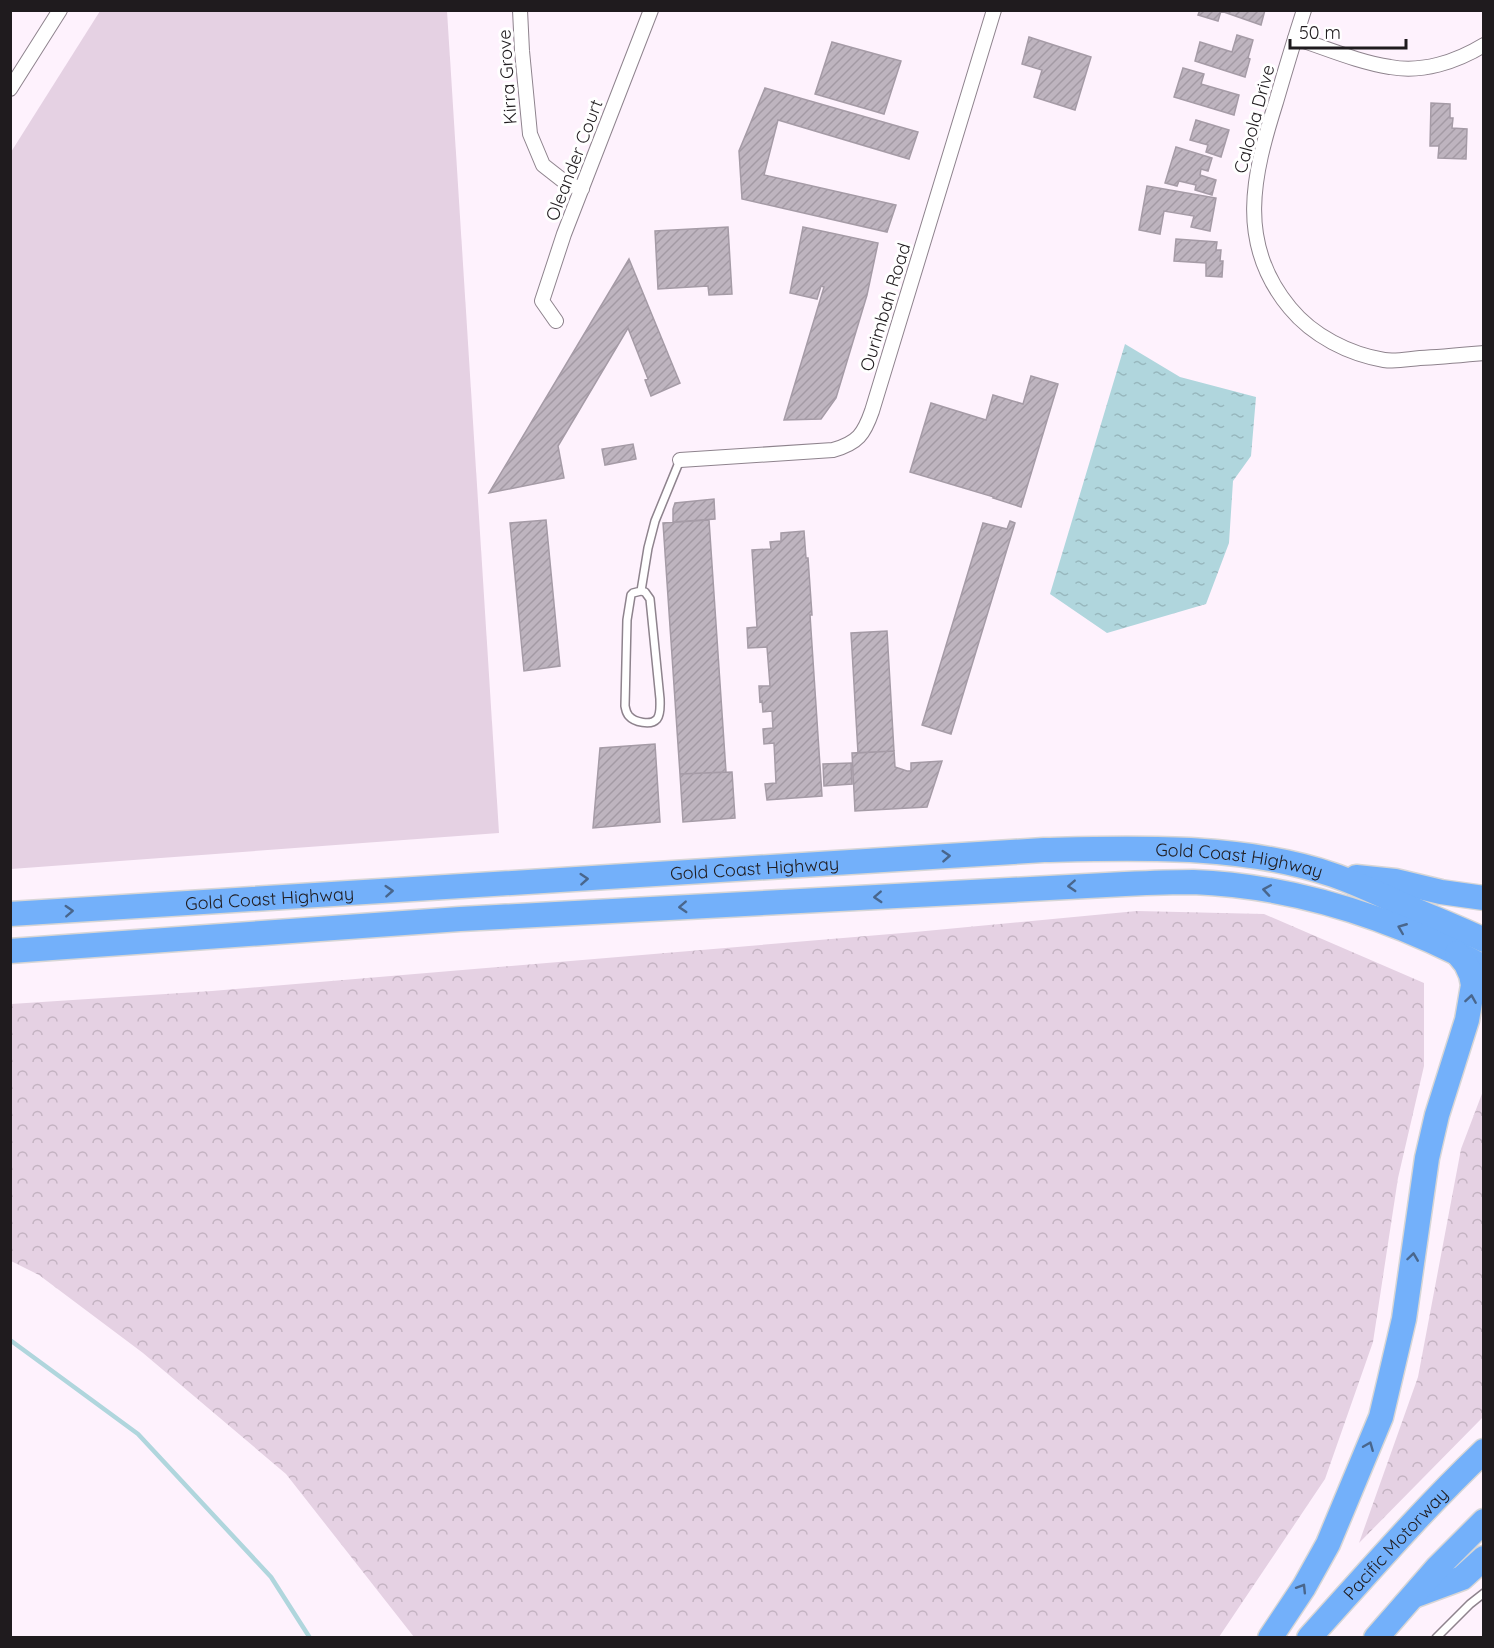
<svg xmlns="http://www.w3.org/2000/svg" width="1494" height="1648" viewBox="0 0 1494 1648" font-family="Quicksand,sans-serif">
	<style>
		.green { fill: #e5d1e3 }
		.forest { fill: url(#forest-crowns) }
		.water { fill: url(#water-ripples) }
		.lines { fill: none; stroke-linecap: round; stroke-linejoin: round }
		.stream { stroke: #b0d6dd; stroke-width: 4.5 }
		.building { fill: url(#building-hatch); stroke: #a59ba6; stroke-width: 1.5 }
		.lane-casing { stroke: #8e838d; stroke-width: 10 }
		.street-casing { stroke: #8e838d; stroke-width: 16 }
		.highway-casing { stroke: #d7d6d6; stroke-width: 27 }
		.lane { stroke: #fff; stroke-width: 7 }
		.street { stroke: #fff; stroke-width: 14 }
		.highway { stroke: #73b0fa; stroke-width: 24 }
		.oneway { stroke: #49668c }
		.labels { text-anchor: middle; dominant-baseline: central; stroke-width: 6; stroke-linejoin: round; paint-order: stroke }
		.street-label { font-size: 18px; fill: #1f1b1e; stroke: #fff }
	</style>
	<defs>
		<pattern id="forest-crowns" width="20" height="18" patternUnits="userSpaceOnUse" patternTransform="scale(1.5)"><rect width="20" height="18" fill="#e5d1e3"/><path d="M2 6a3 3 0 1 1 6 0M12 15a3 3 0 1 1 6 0" fill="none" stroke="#c4b3c2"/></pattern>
		<pattern id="water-ripples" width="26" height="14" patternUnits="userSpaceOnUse" patternTransform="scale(1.5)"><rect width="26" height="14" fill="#b0d6dd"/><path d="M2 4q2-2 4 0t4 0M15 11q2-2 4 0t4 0" fill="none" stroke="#97b7bd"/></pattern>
		<pattern id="building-hatch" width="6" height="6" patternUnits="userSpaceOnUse" patternTransform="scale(1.5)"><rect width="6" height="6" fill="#beb4bf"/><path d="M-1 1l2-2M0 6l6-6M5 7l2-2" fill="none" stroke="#a39aa4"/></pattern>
	</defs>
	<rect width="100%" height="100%" fill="#fef2fd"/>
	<path class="green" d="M100 11H447L499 833 11 869V152Z"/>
	<path class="forest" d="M1137 911 1264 914 1424 983V1066L1398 1178 1373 1342 1325 1479 1219 1637H414L286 1474 143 1353 39 1275 11 1261V1004L212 991 915 932Z
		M1483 1091V1417L1359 1543 1418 1377 1461 1149Z"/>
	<path class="water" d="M1125 344 1180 377 1256 397 1251 456 1233 481 1229 543 1206 604 1107 633 1050 594Z"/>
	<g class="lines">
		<path class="stream" d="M10 1340 138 1434 271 1577 310 1638"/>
	</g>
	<path class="building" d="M1200 10H1265L1261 25 1221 11 1218 21 1198 15Z
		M1237 35 1253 40 1248 58 1250 59 1245 77 1195 61 1200 42 1232 52Z
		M1029 37 1091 57 1075 110 1034 97 1042 70 1022 64Z
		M832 42 901 61 884 114 815 94Z
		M1183 68 1204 74 1201 84 1239 95 1234 115 1174 97Z
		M765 88 918 132 909 159 778 120 764 175 896 205 887 232 742 199 739 151Z
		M1431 103 1450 104V118H1453L1452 128 1467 129 1466 159 1438 158 1439 146H1430Z
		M1196 120 1229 130 1221 157 1206 152 1208 145 1190 140Z
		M1176 147 1212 158 1208 171 1201 169 1200 175 1216 180 1212 195 1195 190 1196 185 1179 181 1177 186 1165 183Z
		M1147 186 1216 198 1210 231 1191 227 1194 216 1164 211 1160 234 1139 230Z
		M728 227 732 294 709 295 708 286 658 289 655 231Z
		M803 227 878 243 867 295 836 398 821 419 784 420 824 287 821 286 817 299 790 293Z
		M1176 239 1217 242 1216 250H1221L1220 261H1223L1222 277 1206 276V263L1174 261Z
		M629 259 680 383 651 396 645 380 648 379 628 328 558 446 564 478 489 493Z
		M1031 376 1058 384 1021 507 993 498 994 497 910 472 931 403 986 420 993 395 1023 404Z
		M633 444 636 459 605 465 602 449Z
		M714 499 715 519 673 522V509L675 503Z
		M546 520 560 666 524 671 510 523Z
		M709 520 726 772 680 774 663 523Z
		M1010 521 1015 523 951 734 922 725 983 523 1007 529Z
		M804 531 806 558H808L812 615H810L822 796 767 800 765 784 776 783 774 743 764 744 763 729 773 728 772 711 763 712 762 701 760 702 759 686H770L767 647 748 648 747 628 757 627 752 550 771 549 770 542 781 541V533Z
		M887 631 894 751 858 753 851 633Z
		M655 744 660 822 593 828 600 748Z
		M894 751 895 767 907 771H911V763L942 761 927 807 855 811 852 753Z
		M851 763 852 784 824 786 823 764Z
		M732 772 735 818 683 822 680 774Z"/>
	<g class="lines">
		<g class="lane-casing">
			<path id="lane" d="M641 591 645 592 650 599 660 699C660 705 661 714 657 719 651 726 634 722 629 716 626 713 626 710 625 706L627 620 631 595 633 593 641 591 648 548 655 521 680 460
				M1436 1638 1470 1604 1484 1593"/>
		</g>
		<g class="street-casing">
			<path id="street" d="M520 10 522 51 530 134 543 165 566 183 582 189
				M1304 10C1294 41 1285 71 1276 102 1253 175 1236 243 1290 308 1313 336 1349 354 1384 360 1396 362 1408 359 1420 358 1441 357 1462 355 1484 353
				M1295 38C1326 48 1358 62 1390 67 1422 73 1456 62 1484 45
				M10 89 60 10
				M556 321 542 301 564 234 651 10
				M680 460 833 450C858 443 864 434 872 411L994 10"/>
		</g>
		<g class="highway-casing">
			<g id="highway">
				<path d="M1356 877 1395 881 1441 892 1484 898"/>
				<path id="s1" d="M10 914 1044 850C1139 848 1242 844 1333 875 1359 884 1383 896 1408 907 1433 918 1459 928 1484 940"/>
				<path d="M10 951 460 919 1125 884C1147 883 1170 882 1193 882 1296 886 1393 918 1484 967"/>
				<path d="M1416 1595 1462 1578 1484 1558"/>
				<path d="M1270 1638 1304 1587 1328 1544 1381 1417 1404 1319 1427 1158 1437 1115 1467 1020 1473 985 1471 975 1466 964 1457 953"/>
				<path id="s2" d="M1309 1638C1366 1575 1422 1510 1484 1451"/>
				<path d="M1376 1638 1438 1567 1484 1521"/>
			</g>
		</g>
		<use href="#lane" class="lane"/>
		<use href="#street" class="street"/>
		<use href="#highway" class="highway"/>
	</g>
	<defs><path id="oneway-chevron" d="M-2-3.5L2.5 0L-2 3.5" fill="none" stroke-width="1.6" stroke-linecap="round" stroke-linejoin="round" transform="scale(1.5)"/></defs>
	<g class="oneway">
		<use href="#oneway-chevron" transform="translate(946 856) rotate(-4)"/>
		<use href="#oneway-chevron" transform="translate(584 879) rotate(-4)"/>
		<use href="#oneway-chevron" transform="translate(1072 886) rotate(177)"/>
		<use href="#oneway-chevron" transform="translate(1267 890) rotate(-171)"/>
		<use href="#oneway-chevron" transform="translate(389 891) rotate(-4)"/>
		<use href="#oneway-chevron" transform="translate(878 897) rotate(177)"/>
		<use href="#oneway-chevron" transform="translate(683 907) rotate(177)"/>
		<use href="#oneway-chevron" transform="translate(69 911) rotate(-3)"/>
		<use href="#oneway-chevron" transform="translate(1402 928) rotate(-158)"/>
		<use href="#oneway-chevron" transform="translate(1471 999) rotate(-81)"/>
		<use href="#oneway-chevron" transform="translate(1413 1257) rotate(-82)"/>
		<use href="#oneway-chevron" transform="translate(1369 1446) rotate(-68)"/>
		<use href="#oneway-chevron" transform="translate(1302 1588) rotate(-58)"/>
	</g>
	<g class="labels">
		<g class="street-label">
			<text transform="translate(507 77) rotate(-94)">Kirra Grove</text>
			<text transform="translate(1254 119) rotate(-75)">Caloola Drive</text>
			<text transform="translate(574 160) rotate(-69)">Oleander Court</text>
			<text transform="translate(885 307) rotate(-73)">Ourimbah Road</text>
			<text stroke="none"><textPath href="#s1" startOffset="1232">Gold Coast Highway</textPath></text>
			<text stroke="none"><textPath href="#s1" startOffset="746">Gold Coast Highway</textPath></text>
			<text stroke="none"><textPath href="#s1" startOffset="260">Gold Coast Highway</textPath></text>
			<text stroke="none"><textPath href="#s2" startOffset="128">Pacific Motorway</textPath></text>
		</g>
	</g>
	<rect width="1494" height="1648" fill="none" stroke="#1f1b1e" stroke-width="24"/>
	<path d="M1290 39v9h116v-9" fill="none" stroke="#1f1b1e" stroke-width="3"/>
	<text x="1299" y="39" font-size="18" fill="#1f1b1e" stroke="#ffffff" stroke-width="4.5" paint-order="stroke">50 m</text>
</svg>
